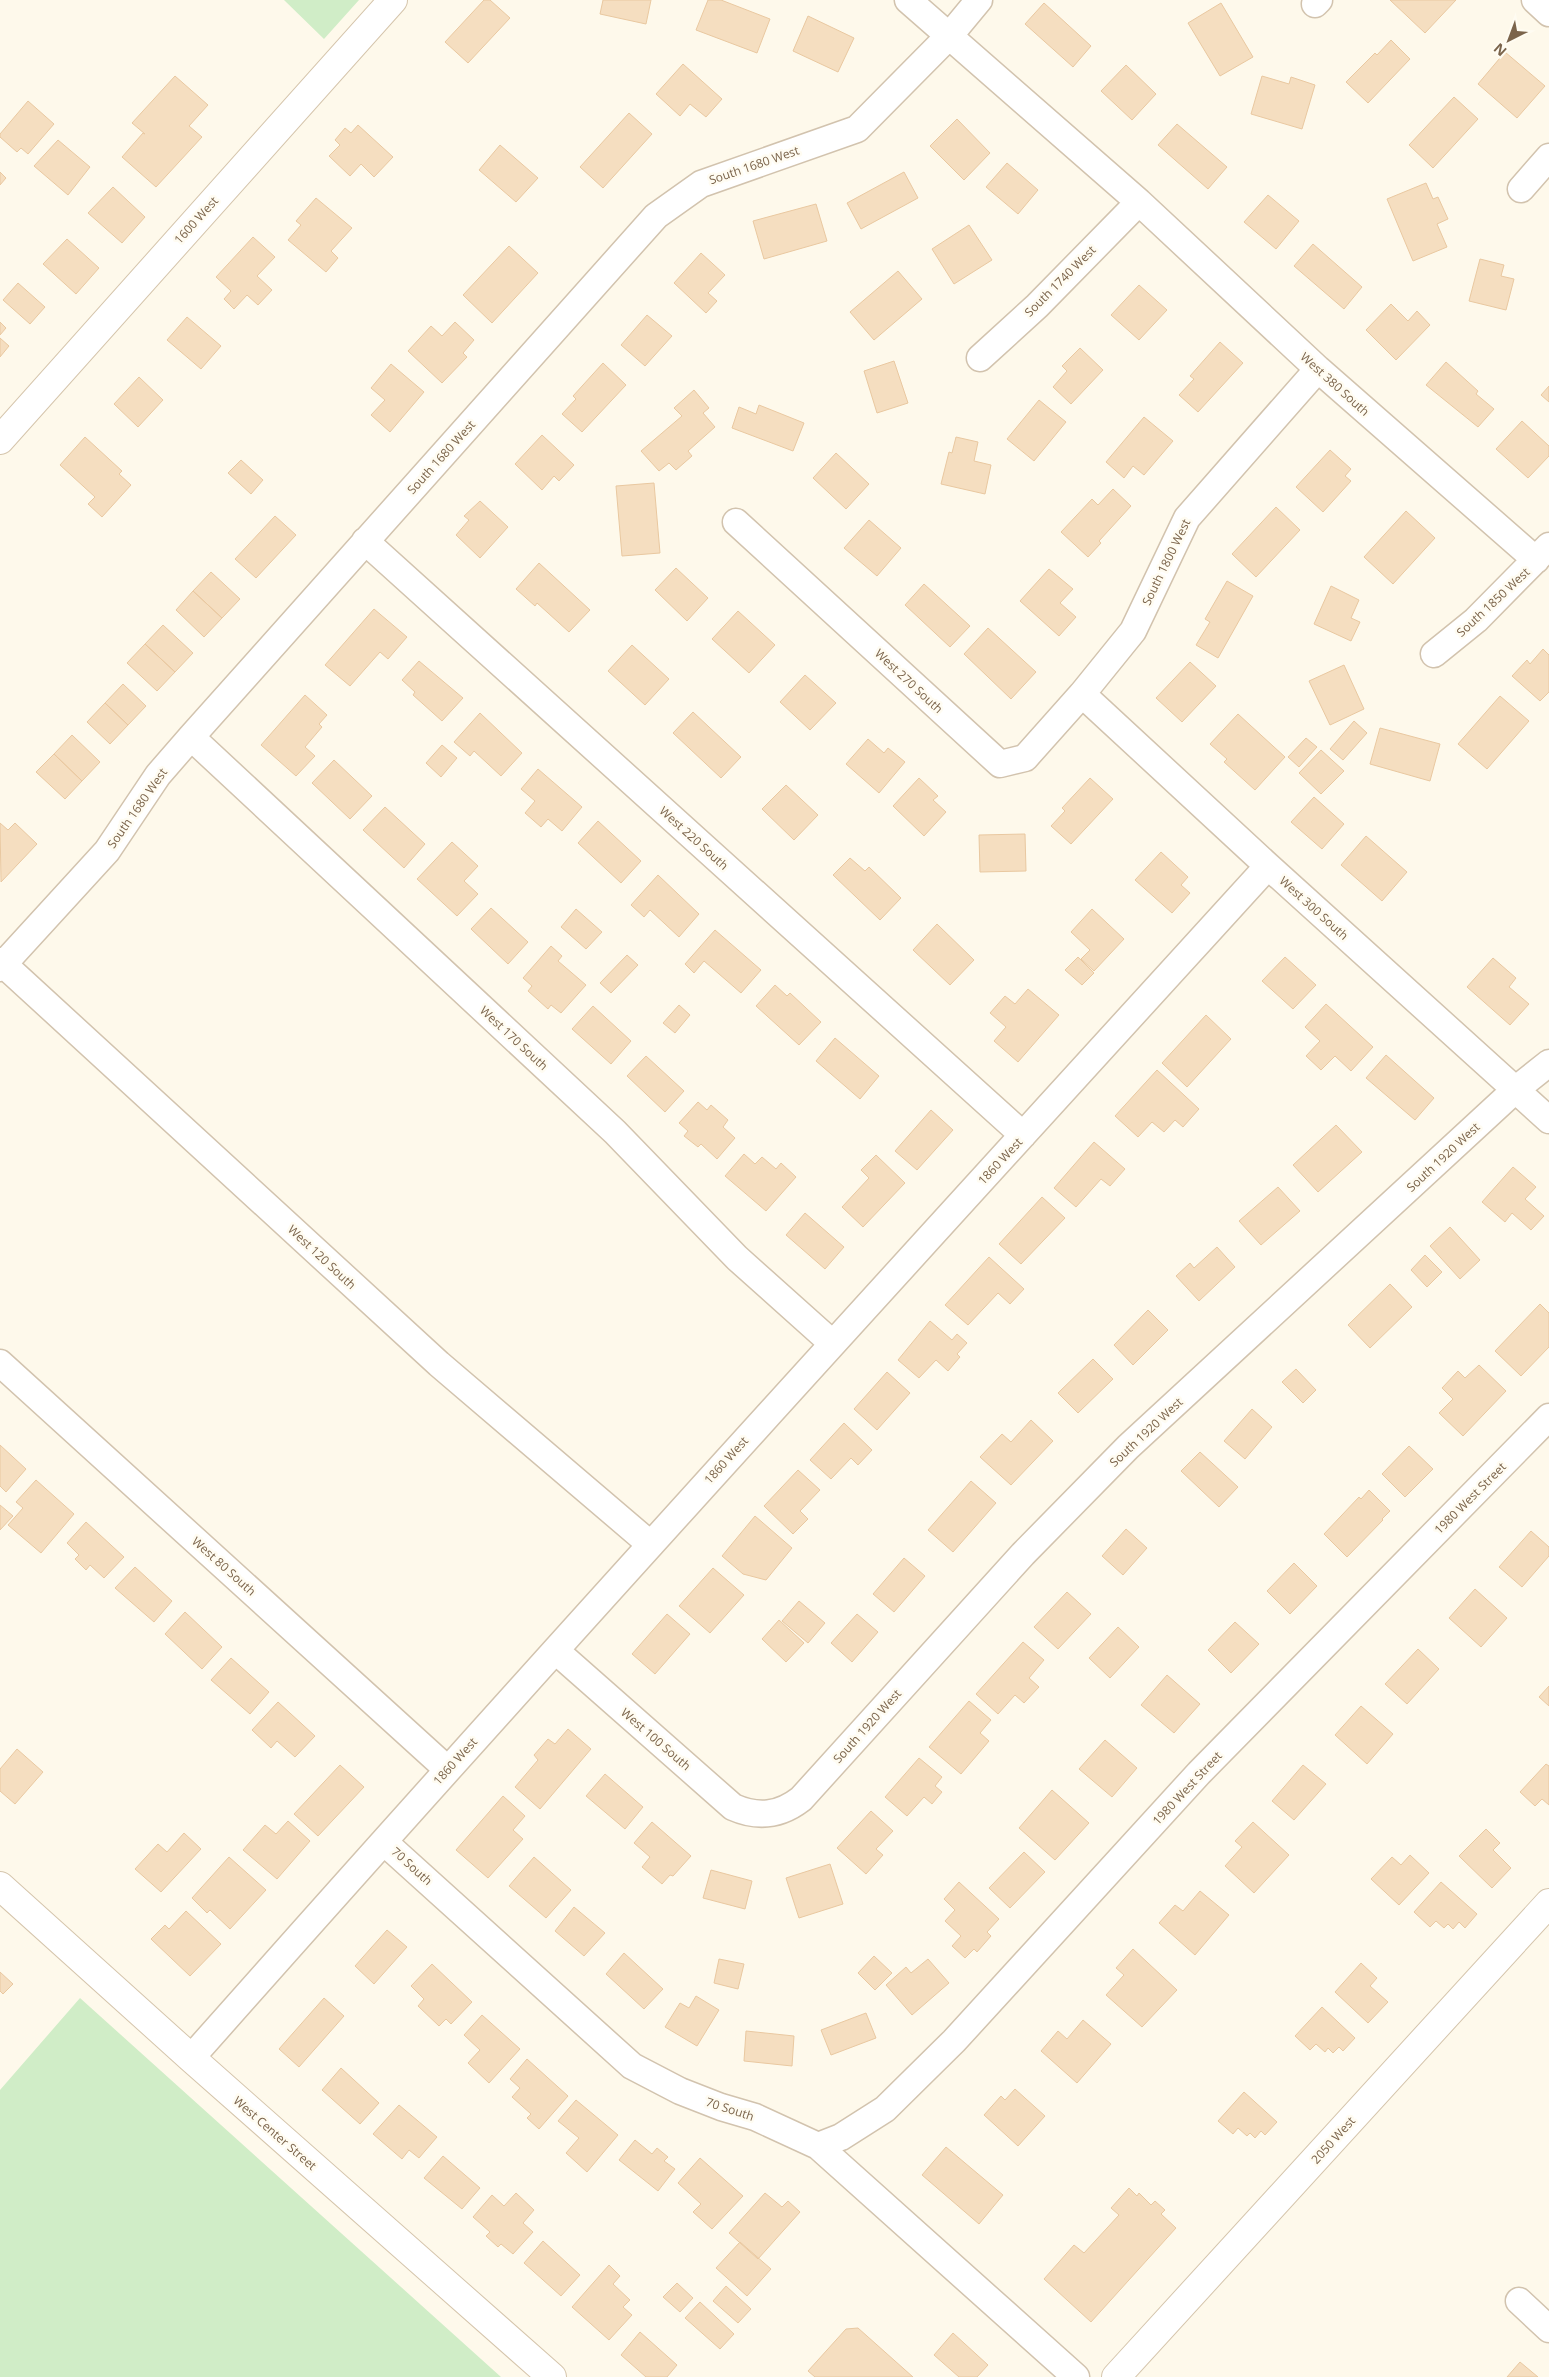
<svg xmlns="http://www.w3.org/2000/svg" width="1549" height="2377" viewBox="0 0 1549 2377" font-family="'Open Sans',sans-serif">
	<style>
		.green { fill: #d0edc7 }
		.building { fill: #f5dec0; stroke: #e9c8a0 }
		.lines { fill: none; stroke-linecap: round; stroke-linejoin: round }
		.street-casing { stroke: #d2c3ae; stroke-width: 29 }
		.secondary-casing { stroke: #d5c5ac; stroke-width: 30 }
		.street { stroke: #fff; stroke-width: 26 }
		.secondary { stroke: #fff; stroke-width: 28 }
		.labels { text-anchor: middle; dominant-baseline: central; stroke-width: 5; stroke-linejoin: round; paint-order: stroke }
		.street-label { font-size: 12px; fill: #7b644b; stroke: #fffcf2 }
	</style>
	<rect width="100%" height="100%" fill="#fef9eb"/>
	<path class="green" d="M284 0H359L324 39Z
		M80 1998 501 2377H0V2090Z"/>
	<path class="building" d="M484 0H490L510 18 468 63 445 42Z
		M603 0H651L646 24 600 14Z
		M708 0H721L770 19 757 53 696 30Z
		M1390 0H1456L1425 33Z
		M1044 3 1091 46 1073 67 1025 24Z
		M1221 3 1253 57 1220 76 1188 23Z
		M808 16 854 38 838 72 793 51Z
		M1391 40 1410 59 1368 103 1346 82 1375 53 1377 55Z
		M1505 52 1545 86 1517 118 1478 84Z
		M683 64 722 99 706 117 690 104 680 116 656 94Z
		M1126 65 1156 94 1132 120 1101 91Z
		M175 76 208 105 189 126 202 137 156 187 122 157 143 133 145 134 132 123Z
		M1262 76 1289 84 1291 77 1315 85 1302 129 1251 114Z
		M1454 97 1478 119 1433 168 1409 145Z
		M28 101 54 124 28 154 21 148 17 152 0 137V134Z
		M629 113 652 134 603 188 580 167Z
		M957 119 990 153 964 180 930 146Z
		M1177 124 1227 167 1208 189 1158 145Z
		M358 125 393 157 374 177 361 164 350 176 329 156 340 145 335 140 345 128 351 133Z
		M58 140 90 167 68 195 34 166Z
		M500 145 538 178 516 202 479 170Z
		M1007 163 1038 190 1018 214 986 187Z
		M0 172 6 178 0 185Z
		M904 172 918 198 861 229 847 203Z
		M1426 183 1433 199 1438 197 1448 219 1437 224 1447 247 1413 261 1387 199Z
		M113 187 145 217 122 243 88 213Z
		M1268 195 1299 221 1276 249 1244 222Z
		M316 198 352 228 331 251 338 258 326 272 288 240 301 225 296 221Z
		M816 204 827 241 764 259 753 221Z
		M969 225 992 260 954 284 932 249Z
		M253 237 275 257 257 276 272 290 258 305 247 295 234 309 224 299 231 291 216 277Z
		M67 239 99 268 76 294 43 264Z
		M1313 244 1362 287 1344 309 1294 266Z
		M509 246 538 273 492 323 463 295Z
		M701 253 725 275 708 293 717 301 706 313 674 283Z
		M1480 259 1504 265 1501 276 1514 279 1506 310 1469 301Z
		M898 271 922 299 874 340 850 312Z
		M18 283 45 307 30 324 3 300Z
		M1139 285 1167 310 1139 340 1111 315Z
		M1391 304 1408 321 1417 311 1430 325 1396 360 1366 330Z
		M647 315 672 336 645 366 621 345Z
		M187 317 221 346 201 369 167 340Z
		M0 322 6 328 0 335Z
		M455 322 474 340 463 353 467 357 442 383 408 351 431 326 442 336Z
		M0 338 9 346 0 357Z
		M1220 342 1243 363 1198 412 1179 395 1194 379 1190 376Z
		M1080 348 1103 370 1071 404 1053 387 1067 371 1062 366Z
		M894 361 908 403 877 413 864 371Z
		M1446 362 1478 391 1476 394 1494 409 1478 427 1426 385Z
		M603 363 626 385 582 432 562 414 576 399 573 396Z
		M391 364 424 392 390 432 371 415 385 400 371 388Z
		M139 377 163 400 138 427 114 404Z
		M1549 386V402L1541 395Z
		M694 390 709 408 703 413 715 427 688 451 692 456 676 470 669 463 659 471 641 451 682 416 674 408Z
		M1039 400 1066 422 1034 461 1007 439Z
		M759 405 804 423 793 451 732 428 739 407 756 414Z
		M1144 417 1173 441 1144 475 1133 466 1124 478 1106 462Z
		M1522 421 1549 446V456L1528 478 1496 449Z
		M542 435 574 465 559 481 554 476 542 490 515 464Z
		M85 437 122 471 119 474 131 485 102 517 88 504 95 497 60 465Z
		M956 437 978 442 974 461 991 465 985 494 941 484 949 452 952 453Z
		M1330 450 1351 469 1345 476 1351 481 1323 512 1296 487Z
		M836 453 869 484 846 509 813 478Z
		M241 460 263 480 251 494 228 473Z
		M654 483 660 553 622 556 616 486Z
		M1113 489 1131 506 1099 541 1101 543 1088 557 1061 532 1092 499 1098 505Z
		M480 501 508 527 480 558 456 535 469 520 464 516Z
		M1276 507 1300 530 1256 577 1232 554Z
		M1406 511 1435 538 1393 584 1364 557Z
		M275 516 296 535 256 578 235 559Z
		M869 520 901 548 877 576 844 548Z
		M539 563 590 610 569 632 537 603 535 606 516 589Z
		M676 568 708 598 687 621 655 590Z
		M1049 569 1073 589 1060 603 1076 617 1059 636 1020 601Z
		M211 572 240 599 222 618 193 591Z
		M1227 581 1253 596 1218 658 1196 645 1210 622 1205 619Z
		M924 584 970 626 950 647 905 605Z
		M1331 586 1359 600 1351 618 1360 622 1351 641 1314 624Z
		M193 591 222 618 204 637 176 610Z
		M374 609 407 637 388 659 380 652 350 686 325 665Z
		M738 611 775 645 749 673 712 639Z
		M163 625 193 653 175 672 145 644Z
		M988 628 1036 672 1011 699 964 654Z
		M145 644 175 672 157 691 127 663Z
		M632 645 669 679 645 705 608 671Z
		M1543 649 1549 655V692L1540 701 1512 676 1527 660 1530 664Z
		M419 661 463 698 442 721 413 695 415 692 402 680Z
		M1190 662 1216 686 1182 722 1156 698Z
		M1344 665 1364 709 1330 725 1309 681Z
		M805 675 836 703 810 730 780 702Z
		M123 684 146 706 128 725 105 703Z
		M305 695 327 715 319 724 322 727 305 747 315 756 296 776 261 745Z
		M1500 696 1529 721 1487 769 1458 744Z
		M105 703 128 725 110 744 87 722Z
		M693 712 741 757 721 778 673 733Z
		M480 713 522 753 501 776 474 751 470 756 454 742Z
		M1238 714 1285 757 1255 790 1224 762 1227 759 1210 744Z
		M1354 721 1367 733 1343 760 1330 749Z
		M1380 728 1440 744 1430 781 1370 764Z
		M72 735 100 762 82 781 54 754Z
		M1306 738 1317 747 1299 767 1288 757Z
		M868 739 884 753 888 748 905 762 879 793 846 764Z
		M442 745 457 758 441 777 426 763Z
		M1321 750 1344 771 1321 794 1299 773Z
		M54 754 82 781 65 799 36 772Z
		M334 760 372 796 350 819 312 783Z
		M538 769 582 807 562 831 548 819 541 827 525 813 535 801 521 789Z
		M919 778 938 796 933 800 946 812 924 836 893 806Z
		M1090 778 1113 799 1071 844 1051 826 1065 811 1062 808Z
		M786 785 818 815 794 840 762 809Z
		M1314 797 1344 824 1322 849 1291 822Z
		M385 807 425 844 404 868 363 830Z
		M598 821 641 861 621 883 578 843Z
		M0 823 8 830 15 823 37 844 1 882Z
		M1025 834 1026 871 980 872 979 835Z
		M1366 836 1407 872 1382 901 1341 865Z
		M452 842 478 866 464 881 478 894 457 916 417 879Z
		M1161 852 1188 877 1181 885 1190 893 1172 913 1135 880Z
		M850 858 865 871 869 867 901 898 880 920 833 875Z
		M658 875 699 914 679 937 650 910 644 917 631 905Z
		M491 908 528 942 508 964 471 929Z
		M576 909 602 932 586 949 561 927Z
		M1092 909 1124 939 1094 971 1081 959 1090 950 1071 932Z
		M937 924 974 960 950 985 913 950Z
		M715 930 761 970 741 993 704 961 694 973 685 964Z
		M551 946 562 956 558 961 586 985 561 1013 551 1005 548 1009 528 991 532 986 523 978Z
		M627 955 638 965 611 993 600 983Z
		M1078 957 1094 973 1082 985 1065 970Z
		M1285 957 1316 985 1293 1009 1262 981Z
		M1493 958 1516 978 1509 987 1529 1004 1510 1025 1467 987Z
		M775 985 787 996 790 993 821 1022 799 1045 756 1006Z
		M1028 989 1059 1015 1018 1062 994 1041 1006 1027 990 1013 1005 996 1015 1004Z
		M1326 1004 1373 1047 1351 1071 1335 1056 1321 1070 1306 1056 1320 1041 1305 1027Z
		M679 1005 690 1015 675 1033 663 1023Z
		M593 1006 631 1041 611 1064 572 1029Z
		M1206 1015 1231 1039 1187 1087 1162 1063Z
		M835 1038 879 1076 860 1099 816 1061Z
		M1386 1055 1434 1098 1415 1120 1366 1078Z
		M646 1056 684 1091 665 1112 627 1076Z
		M1157 1070 1199 1109 1183 1127 1175 1120 1164 1132 1152 1122 1138 1137 1115 1116Z
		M698 1102 707 1110 711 1105 728 1120 723 1127 735 1138 717 1159 701 1144 698 1147 684 1136 688 1131 679 1123Z
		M931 1110 953 1130 917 1170 895 1151Z
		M1336 1125 1362 1152 1318 1192 1293 1165Z
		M1094 1142 1125 1169 1110 1186 1101 1179 1076 1207 1054 1188Z
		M744 1154 755 1164 762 1157 776 1169 781 1163 796 1177 766 1211 725 1176Z
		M876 1155 905 1183 863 1227 842 1207 869 1178 861 1170Z
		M1513 1167 1536 1187 1525 1199 1544 1216 1531 1230 1512 1213 1505 1222 1482 1202Z
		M1278 1187 1300 1211 1261 1245 1239 1221Z
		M1042 1197 1065 1218 1021 1264 999 1244Z
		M805 1213 844 1247 825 1269 786 1235Z
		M1450 1227 1480 1260 1460 1279 1430 1246Z
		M1217 1247 1235 1267 1199 1301 1176 1276 1190 1263 1194 1268Z
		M1425 1255 1442 1272 1427 1287 1411 1270Z
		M989 1257 1024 1289 1010 1304 998 1293 968 1325 945 1305Z
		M1390 1284 1412 1307 1370 1348 1348 1325Z
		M1540 1304 1549 1313V1347L1521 1376 1495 1351Z
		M1148 1310 1168 1330 1133 1365 1114 1345Z
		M930 1321 952 1340 957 1334 967 1343 957 1354 960 1357 948 1371 936 1360 919 1378 898 1360Z
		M1093 1359 1113 1379 1078 1413 1058 1393Z
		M1479 1365 1506 1391 1463 1436 1439 1413 1453 1399 1442 1388 1458 1371 1465 1378Z
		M1296 1369 1316 1390 1303 1403 1282 1382Z
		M887 1372 910 1393 877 1430 854 1409Z
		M1252 1409 1272 1427 1245 1459 1224 1441Z
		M1031 1420 1053 1441 1011 1485 980 1457 1002 1434 1011 1442Z
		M844 1423 872 1450 858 1465 851 1458 831 1479 810 1460Z
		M0 1445 26 1469 6 1492 0 1486Z
		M1409 1446 1433 1469 1405 1497 1382 1474Z
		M1200 1452 1238 1487 1219 1507 1181 1471Z
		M798 1470 820 1490 800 1511 808 1519 793 1534 764 1506Z
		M36 1480 74 1514 41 1553 8 1525 23 1508 16 1502Z
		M971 1481 996 1503 953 1552 928 1530Z
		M1369 1490 1390 1511 1382 1519 1383 1520 1347 1557 1324 1534 1359 1497 1361 1499Z
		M0 1505 13 1516 0 1530Z
		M755 1516 792 1548 766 1580 743 1574 722 1556Z
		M86 1522 124 1557 104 1578 90 1565 86 1570 75 1559 79 1555 67 1543Z
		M1126 1529 1147 1548 1123 1575 1102 1556Z
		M1531 1531 1549 1547V1556L1522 1587 1499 1567Z
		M904 1558 925 1576 894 1612 873 1594Z
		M1294 1563 1317 1586 1290 1614 1267 1591Z
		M135 1567 172 1601 154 1622 115 1588Z
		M713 1568 744 1595 710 1633 679 1606Z
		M1475 1589 1507 1618 1481 1647 1449 1618Z
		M1067 1592 1091 1614 1058 1649 1034 1627Z
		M799 1601 825 1623 808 1643 782 1621Z
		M185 1612 222 1647 202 1669 165 1634Z
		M667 1614 690 1634 655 1674 632 1654Z
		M857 1614 878 1632 852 1662 831 1643Z
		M779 1620 804 1643 786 1662 762 1639Z
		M1235 1622 1259 1644 1231 1673 1208 1650Z
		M1118 1627 1139 1647 1110 1678 1089 1658Z
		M1023 1642 1044 1660 1029 1678 1039 1687 1024 1703 1015 1695 998 1714 976 1694Z
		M1418 1649 1439 1669 1407 1704 1385 1684Z
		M231 1658 269 1692 250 1714 211 1680Z
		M1167 1675 1200 1704 1174 1733 1141 1705Z
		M1549 1686V1706L1539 1697Z
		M969 1701 991 1720 980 1733 989 1741 961 1774 929 1747Z
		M278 1702 315 1736 295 1757 277 1741 271 1748 252 1730Z
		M1361 1706 1393 1734 1367 1764 1335 1735Z
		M568 1729 591 1749 540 1809 515 1787 538 1760 534 1755 548 1739 555 1744Z
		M1105 1740 1137 1768 1112 1797 1079 1769Z
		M17 1749 43 1772 15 1804 0 1791V1769Z
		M919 1758 942 1777 935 1786 942 1792 932 1804 924 1797 907 1816 885 1797Z
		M1546 1764 1549 1766V1805L1542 1799 1535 1806 1520 1792Z
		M340 1765 364 1787 318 1836 294 1814Z
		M1303 1765 1326 1784 1294 1820 1272 1801Z
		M605 1774 643 1807 625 1829 586 1796Z
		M1052 1790 1089 1823 1055 1860 1019 1828Z
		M503 1796 525 1816 513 1830 523 1839 488 1878 456 1850Z
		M871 1811 893 1831 876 1849 883 1855 866 1874 837 1848Z
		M288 1821 310 1841 277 1879 243 1850 265 1825 276 1834Z
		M652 1822 691 1856 673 1876 670 1875 662 1884 642 1867 650 1857 634 1843Z
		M1253 1822 1289 1855 1254 1893 1225 1866 1242 1847 1235 1841Z
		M1486 1829 1500 1843 1493 1850 1511 1868 1492 1888 1459 1856Z
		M184 1833 201 1849 161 1892 135 1869 158 1844 167 1852Z
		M1024 1852 1045 1872 1010 1908 989 1888Z
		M1410 1855 1429 1873 1399 1905 1371 1879 1392 1857 1401 1865Z
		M229 1857 266 1890 230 1929 210 1910 207 1913 192 1898Z
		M534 1857 571 1890 546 1918 509 1886Z
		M830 1864 843 1904 799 1918 786 1878Z
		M711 1870 752 1881 745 1909 703 1898Z
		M959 1882 999 1919 987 1932 991 1936 977 1952 974 1949 965 1958 952 1946 961 1936 945 1921 955 1910 944 1899Z
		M1441 1882 1477 1914 1465 1928 1459 1922 1453 1929 1448 1924 1444 1928 1436 1921 1430 1927 1414 1912Z
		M1200 1891 1229 1915 1195 1955 1159 1923 1175 1905 1183 1911Z
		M574 1907 605 1933 584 1956 555 1931Z
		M186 1911 221 1944 190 1976 151 1939 165 1925 169 1929Z
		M387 1930 407 1947 374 1984 355 1966Z
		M1133 1949 1177 1990 1142 2027 1106 1995 1124 1975 1116 1968Z
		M624 1953 663 1989 644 2009 606 1974Z
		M874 1956 892 1973 875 1990 858 1973Z
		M719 1959 744 1964 738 1989 714 1983Z
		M928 1959 949 1983 912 2015 886 1985 906 1967 911 1973Z
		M1361 1963 1377 1978 1370 1986 1388 2002 1368 2023 1335 1992Z
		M432 1964 472 2002 451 2024 446 2019 439 2026 418 2006 424 1999 411 1986Z
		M0 1972 13 1984 3 1994 0 1991Z
		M696 1996 719 2010 697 2046 665 2027 680 2003 689 2008Z
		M324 1998 344 2016 299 2067 279 2049Z
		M1322 2007 1355 2038 1343 2051 1339 2047 1333 2053 1328 2048 1325 2052 1316 2044 1310 2050 1295 2036Z
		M866 2013 876 2038 831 2055 821 2030Z
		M482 2015 520 2049 489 2083 468 2063 480 2050 464 2035Z
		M1083 2020 1111 2044 1077 2083 1041 2051 1058 2031 1067 2039Z
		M746 2031 794 2036 792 2066 744 2061Z
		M527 2059 568 2096 539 2129 527 2118 531 2114 512 2097 520 2088 510 2079Z
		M341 2068 379 2103 360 2124 322 2090Z
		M1015 2089 1045 2116 1018 2146 984 2115 1001 2096 1005 2100Z
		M1244 2092 1277 2122 1265 2135 1261 2131 1255 2138 1250 2133 1247 2136 1238 2128 1233 2134 1218 2121Z
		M576 2100 618 2135 587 2172 566 2153 579 2138 558 2121Z
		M399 2105 437 2137 419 2158 409 2150 402 2159 373 2134Z
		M635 2140 652 2154 657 2148 668 2157 664 2161 675 2169 658 2191 619 2160Z
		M946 2147 1003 2195 979 2224 922 2175Z
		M443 2156 480 2188 462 2209 424 2178Z
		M700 2158 743 2196 712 2229 693 2212 701 2204 678 2183Z
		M1129 2188 1137 2196 1139 2193 1151 2205 1155 2201 1165 2210 1161 2214 1176 2228 1091 2322 1044 2279 1074 2245 1084 2253 1119 2215 1111 2208Z
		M516 2193 534 2210 523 2223 533 2232 513 2254 501 2244 498 2247 486 2236 490 2232 473 2217 492 2195 504 2206Z
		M765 2193 782 2207 788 2201 800 2212 758 2259 729 2233Z
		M543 2241 580 2275 561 2296 524 2263Z
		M740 2242 771 2269 747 2296 716 2268Z
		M609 2265 620 2276 613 2284 630 2300 623 2307 632 2315 609 2340 572 2307Z
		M677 2283 693 2298 680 2312 663 2297Z
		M726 2286 751 2309 738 2323 713 2301Z
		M700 2302 734 2334 720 2349 685 2318Z
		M858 2328 913 2377H815L808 2371 846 2329Z
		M640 2332 677 2365 667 2377H646L621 2355Z
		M953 2333 988 2365 977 2377H959L934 2355Z
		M1520 2362 1538 2377H1507Z"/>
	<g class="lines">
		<g class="street-casing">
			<path id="street" d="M908 0 1139 202 1318 369 1536 560
				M1535 0 1549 13
				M1315 4 1319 0
				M1521 189 1549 157
				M980 358 1037 306 1139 202
				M736 522 1000 764 1025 758 1082 694 1133 631 1187 518 1318 369
				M365 541 1023 1135
				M1434 654 1476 620 1549 546
				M1082 694 1268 866 1549 1120
				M191 737 615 1132 737 1258 832 1343
				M0 961 439 1364 650 1544
				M0 968 107 851 158 775 191 737 656 216 701 184 857 129 950 35 979 0
				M0 1363 447 1769
				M556 1651 733 1807C758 1818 779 1816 801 1799L1023 1554 1128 1447 1515 1090 1549 1063
				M384 1842 632 2066 680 2091 721 2107 755 2117 818 2146 1076 2377
				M191 2058C546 1657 907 1262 1268 866
				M818 2146 841 2137 885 2109 954 2041 1199 1773 1549 1417
				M1519 2301 1549 2329"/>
		</g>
		<g class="secondary-casing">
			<path id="secondary" d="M0 440 393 0
				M0 1886 191 2058 552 2377
				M1116 2377 1549 1903"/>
		</g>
		<use href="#street" class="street"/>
		<use href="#secondary" class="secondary"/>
	</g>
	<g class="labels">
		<g class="street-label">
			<text transform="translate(754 165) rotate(-19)">South 1680 West</text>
			<text transform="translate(196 220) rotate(-48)">1600 West</text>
			<text transform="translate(1060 281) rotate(-45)">South 1740 West</text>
			<text transform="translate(1335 384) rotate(42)">West 380 South</text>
			<text transform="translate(441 457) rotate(-48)">South 1680 West</text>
			<text transform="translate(1166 562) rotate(-64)">South 1800 West</text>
			<text transform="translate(1493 602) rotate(-43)">South 1850 West</text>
			<text transform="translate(909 681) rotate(43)">West 270 South</text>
			<text transform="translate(137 808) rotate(-55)">South 1680 West</text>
			<text transform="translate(694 838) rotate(42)">West 220 South</text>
			<text transform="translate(1314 908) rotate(42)">West 300 South</text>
			<text transform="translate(514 1038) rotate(43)">West 170 South</text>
			<text transform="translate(1443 1157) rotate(-43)">South 1920 West</text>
			<text transform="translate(1000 1161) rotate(-47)">1860 West</text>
			<text transform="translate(322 1257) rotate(43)">West 120 South</text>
			<text transform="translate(1146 1432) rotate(-43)">South 1920 West</text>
			<text transform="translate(726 1460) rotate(-48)">1860 West</text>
			<text transform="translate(1470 1498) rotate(-45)">1980 West Street</text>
			<text transform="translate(224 1566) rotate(42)">West 80 South</text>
			<text transform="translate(867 1726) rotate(-48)">South 1920 West</text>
			<text transform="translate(656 1739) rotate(41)">West 100 South</text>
			<text transform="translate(455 1761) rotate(-48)">1860 West</text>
			<text transform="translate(1187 1788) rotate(-47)">1980 West Street</text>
			<text transform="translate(412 1866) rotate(42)">70 South</text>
			<text transform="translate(730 2109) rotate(18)">70 South</text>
			<text transform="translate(275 2133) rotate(41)">West Center Street</text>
			<text transform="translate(1333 2140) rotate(-48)">2050 West</text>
		</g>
	</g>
	<g transform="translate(1509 40) rotate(222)" stroke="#fffcf2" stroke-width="4" paint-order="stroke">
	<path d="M0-4L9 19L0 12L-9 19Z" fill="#7b644b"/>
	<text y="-8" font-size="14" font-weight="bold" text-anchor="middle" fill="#7b644b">N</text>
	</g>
</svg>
